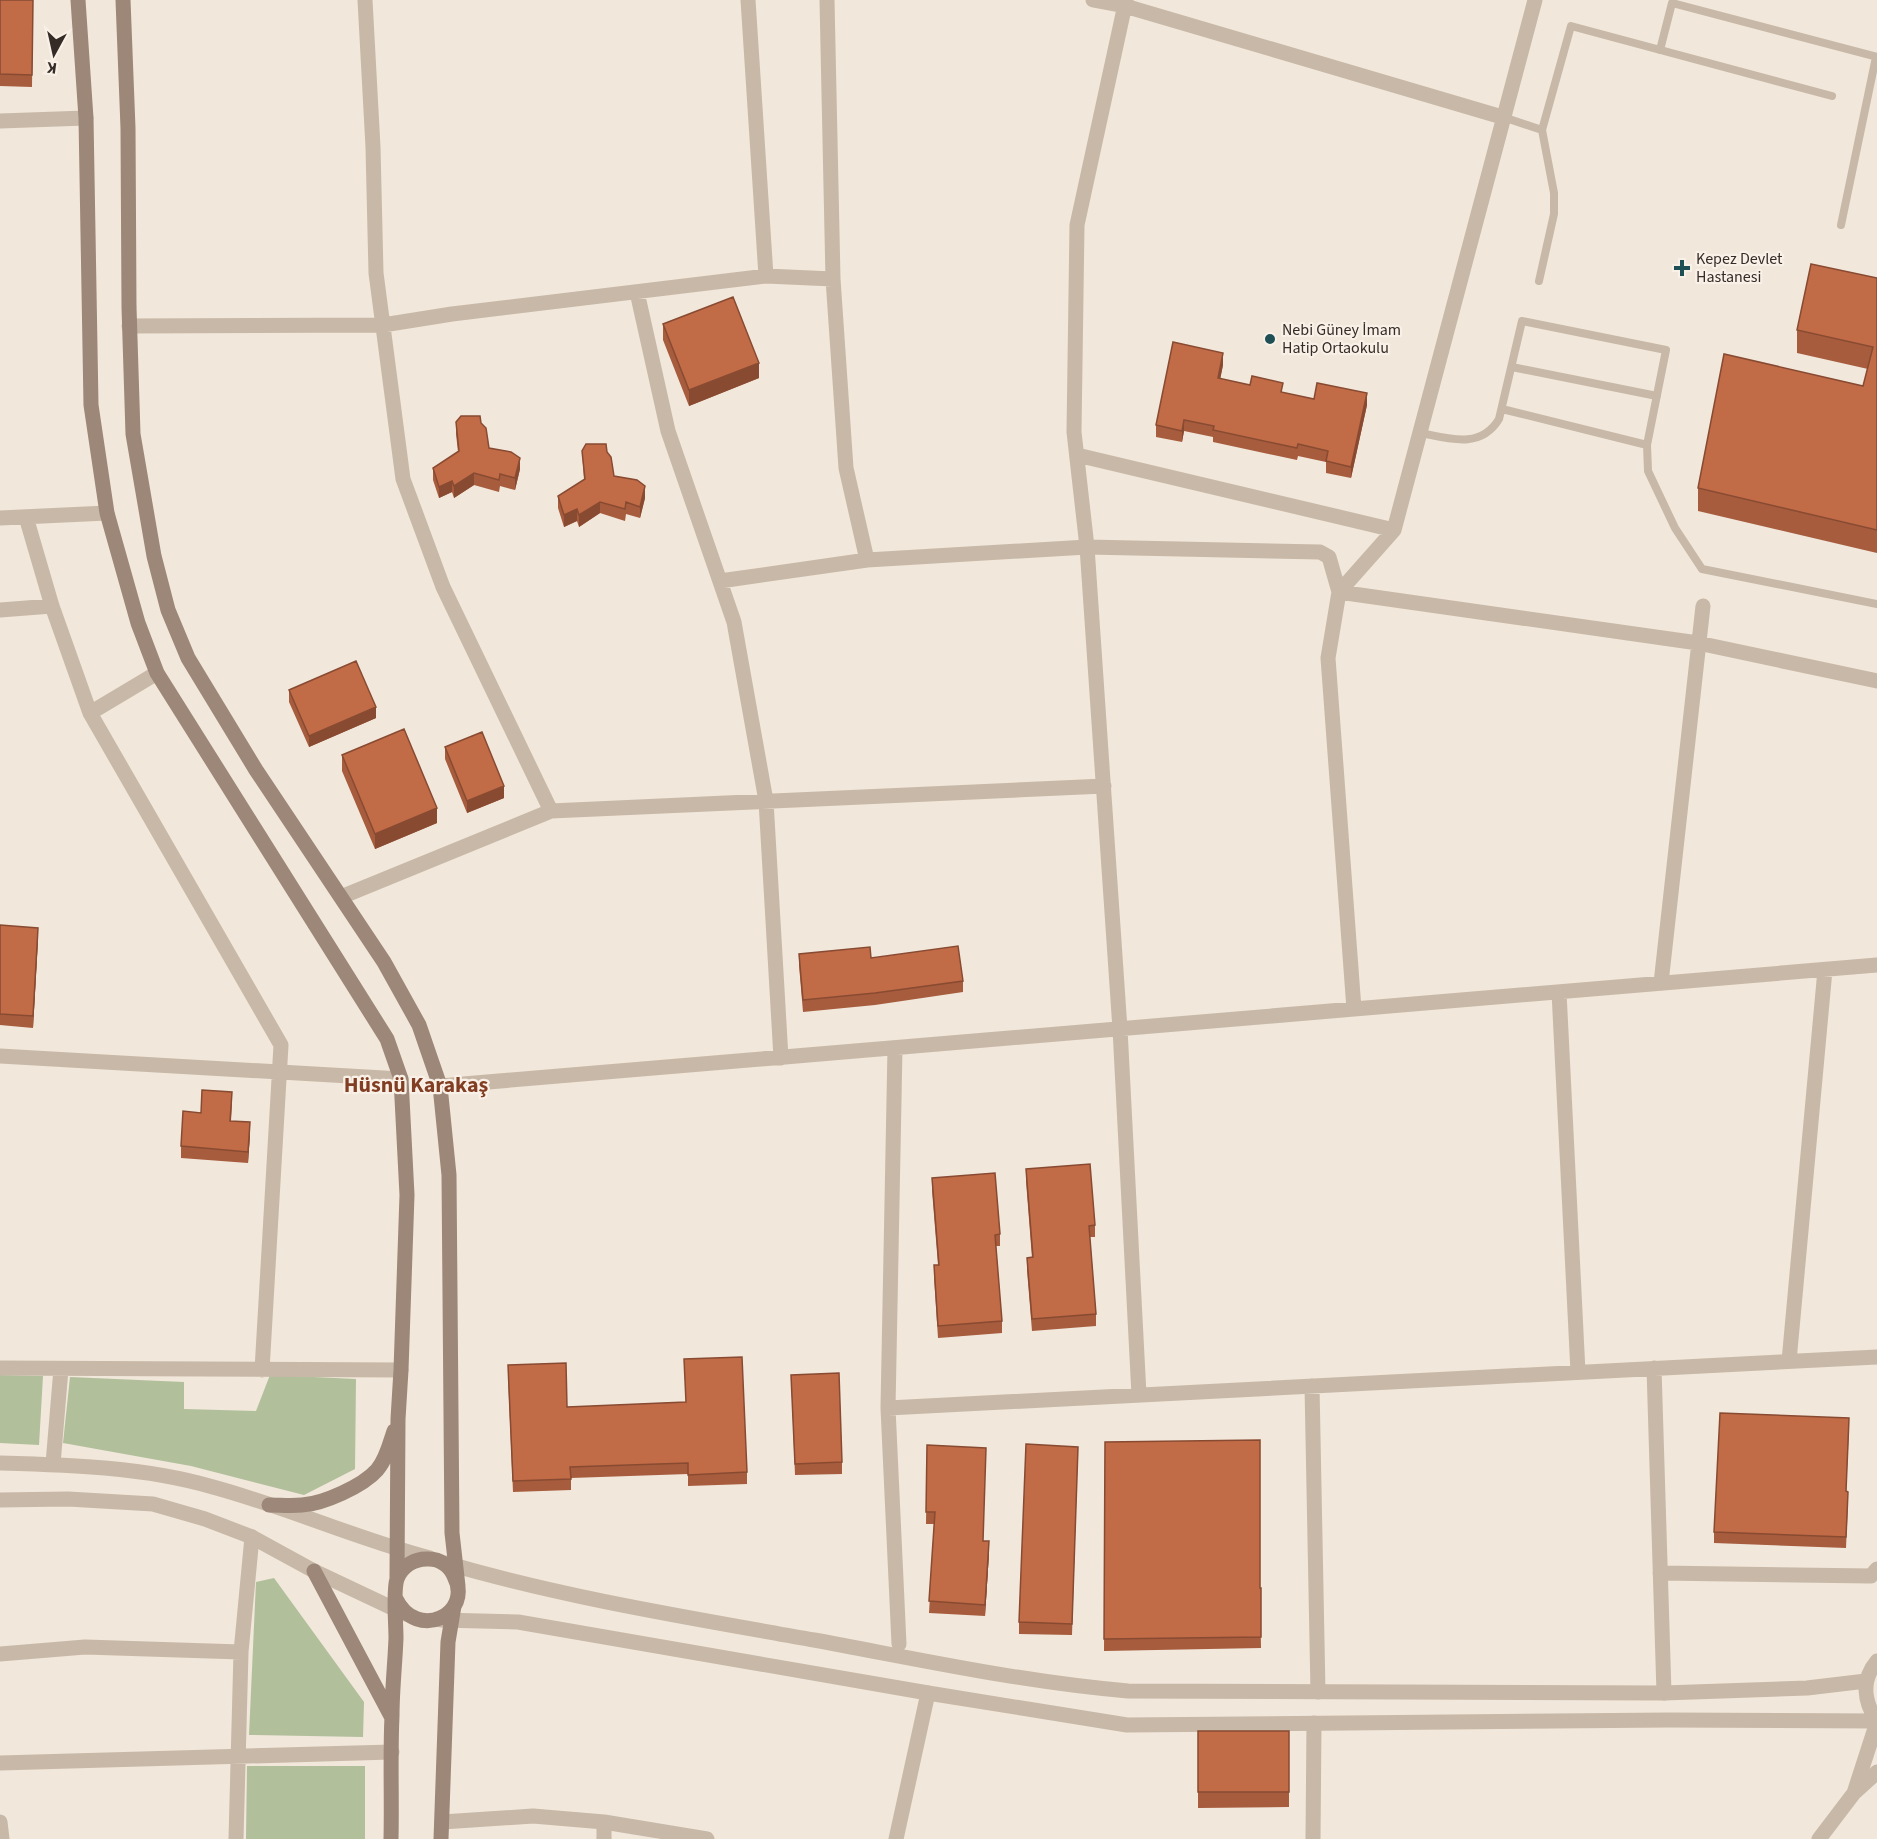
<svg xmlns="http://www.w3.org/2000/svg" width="1877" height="1839" viewBox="0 0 1877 1839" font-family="'Source Sans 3',sans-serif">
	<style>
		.green { fill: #b1bf9b }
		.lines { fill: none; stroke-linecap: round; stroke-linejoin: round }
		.service { stroke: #c8b8a7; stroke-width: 8 }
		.minor { stroke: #c8b8a7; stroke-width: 15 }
		.tertiary { stroke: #c8b8a7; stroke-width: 15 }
		.secondary { stroke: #9c8778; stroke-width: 15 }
		.wall { fill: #a75c3d }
		.shaded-wall { fill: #884b32 }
		.building { fill: #c26b47; stroke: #884b32; stroke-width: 1.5 }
		.poi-dot { fill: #1e4f55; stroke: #f9f1e7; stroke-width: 2 }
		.labels { text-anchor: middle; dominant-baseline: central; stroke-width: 4.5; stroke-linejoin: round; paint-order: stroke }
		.poi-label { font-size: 16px; fill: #352c27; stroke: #f9f1e7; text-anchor: start }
		.district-label { font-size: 22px; font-weight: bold; fill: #813e23; stroke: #f9f1e7 }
	</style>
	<rect width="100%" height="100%" fill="#f1e7db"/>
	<path class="green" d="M0 1375 43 1376 39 1445 0 1443Z
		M270 1375 356 1379 355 1469 304 1495 191 1466 63 1443 70 1377 184 1382V1409L256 1411Z
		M274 1578 364 1702 363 1737 249 1735 256 1582Z
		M247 1766H365V1839H246Z"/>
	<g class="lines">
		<path class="service" d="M1660 50 1672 3 1877 57
			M1503 117 1542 130 1571 26 1832 96
			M1841 225 1876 57
			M1539 281 1554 214V193L1542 130
			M1512 367 1657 396
			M1502 409 1647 445 1648 471 1675 528 1702 569 1877 604
			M1421 433C1450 439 1481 449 1499 419L1522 321 1666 350 1647 445"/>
		<path class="minor" d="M365 0 373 147 376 273 403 479 443 587 551 811
			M748 0 766 276
			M827 0 833 279 846 468 867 560
			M1093 0 1125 6 1502 117
			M1126 0 1077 225 1074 432 1087 547 1120 1029 1139 1395
			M0 121 86 118
			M637 292 668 431 734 622 766 801 781 1058
			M129 326 383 325 452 314 766 276 833 279
			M1077 455 1394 530
			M26 517 52 606 90 713 281 1045 262 1370
			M0 518 107 513
			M720 581 867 560 1087 547 1320 552 1329 557 1339 592 1698 643 1877 681
			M0 610 52 606
			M90 713 157 673
			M341 897 551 811 1104 786
			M1661 983 1703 606
			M1559 992 1578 1372
			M1354 1009 1328 658 1339 592 1394 530 1535 0
			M895 1048 888 1408 899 1644
			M0 1056 401 1079
			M440 1086 1877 965
			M1789 1361 1825 970
			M0 1368 401 1370
			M1654 1368 1664 1693
			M1312 1386 1318 1692
			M888 1408 1877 1357
			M53 1464 61 1369
			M1660 1573 1871 1576 1877 1569
			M0 1654 85 1647 241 1652
			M1877 1722 1854 1793 1877 1772
			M0 1763 392 1752
			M0 1822 2 1839
			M442 1822 533 1816 604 1822 707 1839
			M236 1839 241 1652 252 1537
			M604 1839V1822
			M896 1839 928 1693
			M1313 1839 1314 1723
			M1819 1839 1854 1793"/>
		<path class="tertiary" d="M0 1463C71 1465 144 1467 213 1487 287 1507 357 1539 430 1558
			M0 1500 68 1499 153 1504 205 1519 252 1537 314 1571 405 1614
			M446 1563C566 1598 691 1618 814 1640 918 1659 1022 1682 1128 1691L1664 1693 1807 1688 1866 1681
			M441 1620 518 1622 928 1693 1127 1725 1669 1720 1877 1721
			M1877 1661C1861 1680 1864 1702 1877 1721"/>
		<path class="secondary" d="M78 0 86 118 91 405 107 513 138 623 157 673 387 1039 401 1079 407 1195 401 1370 398 1419 397 1578
			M123 0 128 128 129 307 133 434 154 556 168 610 188 658 256 770 384 962 419 1025 440 1086 449 1175 452 1533 458 1586
			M269 1505C280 1505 291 1506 302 1505 323 1504 363 1486 377 1470 386 1460 390 1443 394 1431
			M314 1571 391 1716
			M391 1839C392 1798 390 1757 392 1716 392 1690 395 1664 396 1638 396 1624 393 1590 397 1579 402 1566 415 1558 429 1559 440 1559 450 1566 454 1576 474 1614 417 1642 396 1599
			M441 1839 448 1642 454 1606"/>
	</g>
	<path class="wall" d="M0 0H33L32 87 0 86Z
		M1877 278V553L1698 511V488L1863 386 1868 369 1797 353V330Z
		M663 324 759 378 689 406 663 340Z
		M1223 365 1220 379 1314 399 1367 405 1351 478 1326 473V462L1298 456 1297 460 1213 442V437L1184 431 1182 442 1156 437V425Z
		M456 422 481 423 489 448 520 469 515 490 500 486 499 492 474 485 454 498 452 492 439 498 433 480V468L458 452 456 434Z
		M582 451 607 452 614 476 645 498 640 518 626 514 625 521 600 513 579 527 577 521 564 527 558 508V496L584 480Z
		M289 690 376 718 309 747 289 702Z
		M445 747 504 798 467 813 445 759Z
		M342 755 437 823 375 849 342 771Z
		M0 925 38 939 33 1028 0 1025Z
		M799 954 871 958 963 981V992L875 1005 803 1012 799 965Z
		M232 1104 231 1121 250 1134 248 1163 181 1158V1146L201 1113Z
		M1026 1169 1095 1225V1237H1090L1096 1314V1326L1032 1331 1027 1270V1258H1032L1026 1181Z
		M932 1178 1000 1234V1246H996L1002 1321V1333L938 1338 934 1277V1265H938L932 1190Z
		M684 1359 747 1472V1484L688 1486V1474L571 1478V1490L513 1492 508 1377 567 1407 686 1402Z
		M791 1375 842 1462V1474L795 1475Z
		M1849 1430 1846 1492 1848 1503 1846 1548 1714 1543V1532Z
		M1105 1442 1260 1588 1261 1648 1104 1651Z
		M927 1445 983 1541 989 1553 985 1616 929 1613 934 1524H926Z
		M1078 1447 1072 1635 1019 1634V1622Z
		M1198 1731H1289V1807L1198 1808Z"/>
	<path class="shaded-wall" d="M1223 353V365L1218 390V378Z
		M759 363V378L689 406V390Z
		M1367 393V405L1351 478V467Z
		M1184 420V431L1182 442V431Z
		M520 458V469L515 490V478Z
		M474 473V485L454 498V486Z
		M452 481V492L439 498V487Z
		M645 486V498L640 518V507Z
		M600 502V513L579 527V515Z
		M577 509V521L564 527V515Z
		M376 707V718L309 747V736Z
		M504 786V798L467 813V801Z
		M437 808V823L375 849V834Z
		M38 928V939L33 1028V1016Z
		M250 1122V1134L248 1163V1152Z
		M989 1541V1553L985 1616V1605Z"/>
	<path class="building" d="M0 0H33L32 75 0 74Z
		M1811 264 1877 278V530L1698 488 1724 354 1863 386 1873 347 1797 330Z
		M733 297 759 363 689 390 663 324Z
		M1173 342 1223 353 1218 378 1250 385 1252 376 1283 383 1281 392 1314 399 1317 383 1367 393 1351 467 1326 461 1328 451 1298 444 1297 448 1213 430 1214 426 1184 420 1182 431 1156 425Z
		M461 416H480L481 423 486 428 489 448 511 452 520 458 515 478 500 474 499 480 474 473 454 486 452 481 439 487 433 468 459 451 456 422Z
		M586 444H606L607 452 611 457 614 476 637 480 645 486 640 507 626 502 625 509 600 502 579 515 577 509 564 515 558 496 585 479 582 451Z
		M356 661 376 707 309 736 289 690Z
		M404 729 437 808 375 834 342 755Z
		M482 732 504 786 467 801 445 747Z
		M0 925 38 928 33 1016 0 1014Z
		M958 946 963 981 875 993 803 1000 799 954 870 947 871 958Z
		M202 1090 232 1092 230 1121 250 1122 248 1152 181 1146 183 1111 201 1113Z
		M1090 1164 1095 1225 1089 1226 1096 1314 1032 1319 1027 1258 1033 1257 1026 1169Z
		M995 1173 1000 1234 995 1235 1002 1321 938 1326 934 1265H939L932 1178Z
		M742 1357 747 1472 688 1475V1463L570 1467 571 1479 513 1481 508 1365 566 1363 567 1407 686 1402 684 1359Z
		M839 1373 842 1462 795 1464 791 1375Z
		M1720 1413 1849 1418 1846 1491 1848 1492 1846 1537 1714 1532Z
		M1260 1440V1588H1261V1637L1104 1639 1105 1442Z
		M1026 1444 1078 1447 1072 1624 1019 1622Z
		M927 1445 986 1448 983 1541H989L985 1605 929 1601 935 1512H926Z
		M1198 1731H1289V1792H1198Z"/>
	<g class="poi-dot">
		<path d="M1679 259h6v6h6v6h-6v6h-6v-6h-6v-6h6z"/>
		<circle cx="1270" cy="339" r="6"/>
	</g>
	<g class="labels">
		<g class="poi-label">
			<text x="1696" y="259">Kepez Devlet<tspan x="1696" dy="18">Hastanesi</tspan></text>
			<text x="1282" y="330">Nebi Güney İmam<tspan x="1282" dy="18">Hatip Ortaokulu</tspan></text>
		</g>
		<g class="district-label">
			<text x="416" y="1085">Hüsnü Karakaş</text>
		</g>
	</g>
	<g transform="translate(54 54) rotate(188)" stroke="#f9f1e7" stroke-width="4.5" paint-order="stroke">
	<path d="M0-4.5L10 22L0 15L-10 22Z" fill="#352c27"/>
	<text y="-9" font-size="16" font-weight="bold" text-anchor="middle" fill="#352c27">K</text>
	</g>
</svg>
